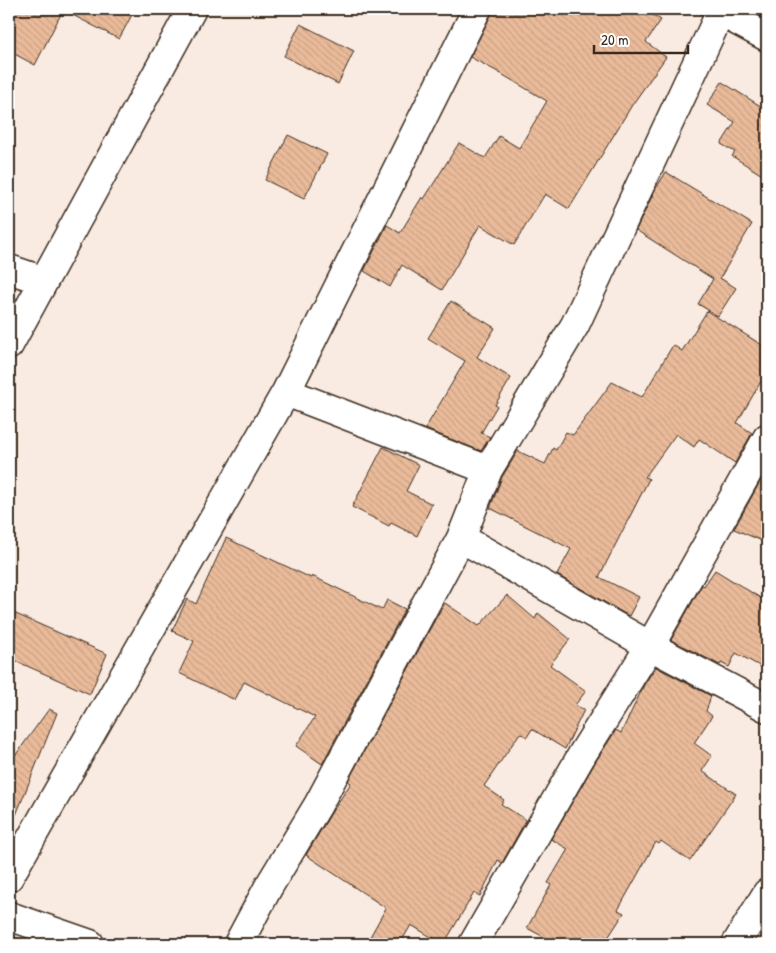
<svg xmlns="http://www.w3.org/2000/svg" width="776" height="953" viewBox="0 0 776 953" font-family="'Patrick Hand',sans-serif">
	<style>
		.building { fill: url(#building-back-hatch); stroke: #3b2a1e }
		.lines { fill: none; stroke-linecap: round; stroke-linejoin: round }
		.minor-casing { stroke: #3b2a1e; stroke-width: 31 }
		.minor { stroke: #fff; stroke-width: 28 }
	</style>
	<defs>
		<pattern id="building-back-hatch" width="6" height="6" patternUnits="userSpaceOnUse" patternTransform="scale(1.25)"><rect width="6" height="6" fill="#eabb9a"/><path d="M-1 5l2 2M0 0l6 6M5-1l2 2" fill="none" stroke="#caa184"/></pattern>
	</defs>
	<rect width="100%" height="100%" fill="#f9ebe1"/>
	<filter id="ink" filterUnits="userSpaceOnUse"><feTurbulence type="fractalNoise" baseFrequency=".02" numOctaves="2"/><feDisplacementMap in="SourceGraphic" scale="10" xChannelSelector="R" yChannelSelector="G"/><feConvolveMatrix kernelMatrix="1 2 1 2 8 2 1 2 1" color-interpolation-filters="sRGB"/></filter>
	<g filter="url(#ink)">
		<path class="building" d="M9 9H135L119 39 63 10 35 65 9 51Z
			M494 9H644L661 20 646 42 666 57 632 105 569 209 545 194 514 245 480 225 442 290 402 265 390 287 364 271 387 225 400 233 422 197 424 199 459 143 485 158 499 136 519 148 547 101 498 72 470 57Z
			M300 24 354 51 338 84 284 56Z
			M722 82 767 110V178L732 156 735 152 721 144 735 122 707 105Z
			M288 135 327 154 304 199 265 180Z
			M666 172 752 224 720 278 736 288 718 316 698 304 713 279 636 230 655 190Z
			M451 301 495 328 477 357 511 378 495 405 497 406 481 433 490 437 481 451 425 429 465 361 428 338Z
			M707 311 767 348V371L737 423 752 433 735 463 699 439 694 447 676 434 645 477 649 479 599 577 639 597 629 616 557 575 571 549 490 508 502 477 518 451 545 464 553 448 556 450 566 432 573 435 612 382 642 397 673 345 682 351Z
			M383 447 419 465 406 491 432 504 417 536 391 523 389 526 352 507Z
			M767 469V543L734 529Z
			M226 538 311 578 312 576 382 610 387 600 405 609 322 764 296 746 315 717 244 682 235 700 179 673 194 641 172 631 187 599 196 604Z
			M715 570 767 602V670L736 653 729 667 721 663 720 665 671 640 702 585 704 586Z
			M507 595 535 619 538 613 570 639 550 665 586 691 575 705 584 710 565 749 532 729 527 737 520 733 484 786 504 800 501 804 526 820 502 863 498 860 480 896 474 893 444 944H443L411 925 400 944H366L386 908 306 855 333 810 351 783 348 781 437 616 445 603 479 626Z
			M9 611 107 654 90 694 9 658Z
			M656 667 711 696 706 711 712 716 694 743 712 756 702 771 736 794 690 861 661 841 659 844 656 842 618 910 624 913 604 944H557L527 928 551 885 548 883 568 849 551 839 596 761 616 730 621 733 645 683Z
			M49 709 57 713 10 830H9V764Z"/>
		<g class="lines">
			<g class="minor-casing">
				<path id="minor" d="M715 9 767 37
					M9 269 44 281
					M9 345 192 9
					M286 392 488 470
					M461 538 650 646 767 708
					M9 877 286 392 477 9
					M9 916 90 944
					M238 944 269 886 318 805 461 538 488 470 575 325 722 9
					M473 944 583 753 650 646 767 438
					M736 944 767 893"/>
			</g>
			<use href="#minor" class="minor"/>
		</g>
	</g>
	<rect width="776" height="953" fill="none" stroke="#fff" stroke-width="30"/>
	<rect x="15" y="15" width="746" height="923" fill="none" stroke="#3b2a1e" stroke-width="2" filter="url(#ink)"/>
	<path d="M594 45v8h94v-8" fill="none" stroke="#3b2a1e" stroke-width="2.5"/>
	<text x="601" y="45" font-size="15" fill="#3b2a1e" stroke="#ffffff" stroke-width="4" paint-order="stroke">20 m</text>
</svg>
